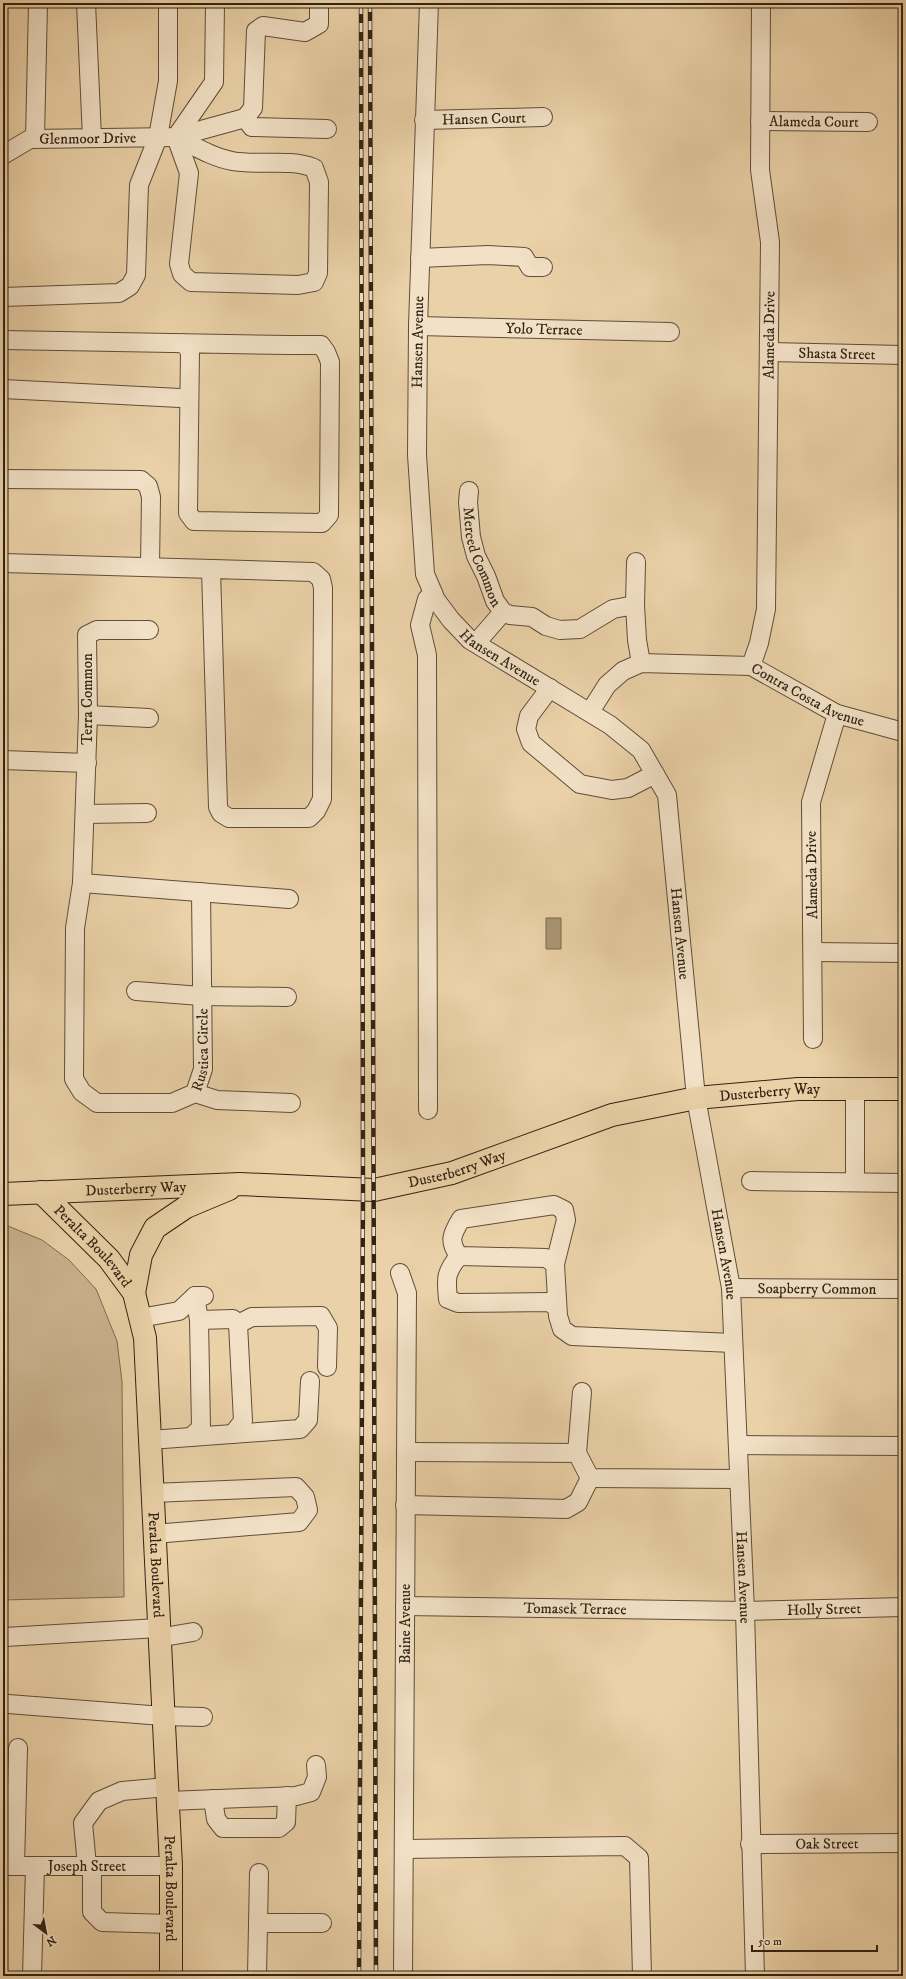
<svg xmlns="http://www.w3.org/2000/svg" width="906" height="1979" viewBox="0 0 906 1979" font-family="'IM FELL DW Pica',serif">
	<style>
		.green { fill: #cbb38f; stroke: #7e6b51 }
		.water { fill: #ab9675; stroke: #7a684e }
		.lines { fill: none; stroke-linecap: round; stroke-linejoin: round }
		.minor-casing { stroke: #5f4e38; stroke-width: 20 }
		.major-casing { stroke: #302313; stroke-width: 24 }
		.minor { stroke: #f2e1c6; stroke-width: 18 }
		.major { stroke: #ebd1a8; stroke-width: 22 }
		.rail-casing { stroke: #302313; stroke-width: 4.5 }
		.rail { stroke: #f2e1c6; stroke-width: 3; stroke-dasharray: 9; stroke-linecap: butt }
		.labels { text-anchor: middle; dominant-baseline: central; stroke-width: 3.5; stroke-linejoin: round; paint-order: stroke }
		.street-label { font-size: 15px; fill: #302313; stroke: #f2e1c6 }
	</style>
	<rect width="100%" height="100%" fill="#ebd1a8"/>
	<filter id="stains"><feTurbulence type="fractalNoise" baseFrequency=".005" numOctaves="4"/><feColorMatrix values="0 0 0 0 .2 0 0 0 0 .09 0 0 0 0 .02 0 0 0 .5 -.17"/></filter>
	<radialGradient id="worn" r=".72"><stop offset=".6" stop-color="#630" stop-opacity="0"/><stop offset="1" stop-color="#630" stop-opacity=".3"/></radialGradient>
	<path class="green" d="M3 1224 42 1240 69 1260 96 1289 117 1341 122 1382 124 1597 3 1600Z"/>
	<path class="water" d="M546 918H561V949H546Z"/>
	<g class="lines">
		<g class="minor-casing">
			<g id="minor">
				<path d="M86 3 92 138"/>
				<path id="s1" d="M429 3 418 326 417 455 425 574 436 600 451 620 470 640 610 725 641 750 667 795 696 1098 731 1288 745 1611 755 1976"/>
				<path d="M245 118 252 127 327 129"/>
				<path id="s2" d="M424 120 543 117"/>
				<path id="s3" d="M760 121 868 122"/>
				<path d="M176 137C194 146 212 157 232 161 259 166 288 158 314 168L319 182 318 273 314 282 298 285 191 282 182 274 179 264 189 173Z"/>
				<path d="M176 137 214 82 215 3"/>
				<path d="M35 139 38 3"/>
				<path id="s4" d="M3 155 30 139 176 137 245 118 253 108 256 31 263 26 305 32 319 24V3"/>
				<path d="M420 258 488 255 524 257 530 267H543"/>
				<path d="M3 297 119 293 130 286 136 275 139 185 158 137 168 81V3"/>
				<path id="s5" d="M418 326 670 332"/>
				<path d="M3 340 289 345H321L326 352 330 362 329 515 322 523 194 521 188 513 190 351 183 343"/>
				<path id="s6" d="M770 352 903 355"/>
				<path d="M3 389 180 398"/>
				<path d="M3 479 141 480 148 486 151 497 150 567"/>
				<path id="s7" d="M469 491 468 502 471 537 476 556 486 576 495 601 503 612 510 615 532 617 546 626 560 630 580 629 613 609 635 605 637 640 641 663"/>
				<path d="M3 563C106 566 209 569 313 572L321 579 323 588 322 799 316 811 309 818H229L221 813 218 807 211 569"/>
				<path d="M635 605 636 562"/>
				<path id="s8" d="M149 630H97L87 635 88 715 82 883 75 928 74 1079 82 1092 97 1103H172L195 1093 203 1069 201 892"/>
				<path d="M476 643 503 612"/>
				<path id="s9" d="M751 666 759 643 766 609 770 242 760 170 761 3"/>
				<path d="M550 688 529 716 526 729 531 743 580 784 612 790 628 788 655 774"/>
				<path id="s10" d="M590 712 607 685 623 671 641 663 751 666 837 714 903 732"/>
				<path d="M88 715 149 718"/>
				<path d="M3 760 87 763"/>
				<path d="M85 814 147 813"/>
				<path d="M82 883 289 899"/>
				<path d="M813 952 903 953"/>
				<path d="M136 991 201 996 287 997"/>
				<path d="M813 1039 811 802 837 714"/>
				<path d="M195 1093 217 1100 291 1103"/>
				<path d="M428 1110 427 655 420 625 427 599 433 593"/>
				<path d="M751 1181 903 1183"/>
				<path d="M855 1181V1089"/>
				<path d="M459 1256C445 1273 446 1279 448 1299L458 1303 549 1302 557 1307"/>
				<path d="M555 1264 546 1258 459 1256C448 1241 452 1234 461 1219L554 1205 564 1210 566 1220 555 1264 558 1316 562 1329 572 1336 733 1343"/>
				<path d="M400 1273 407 1293 403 1976"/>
				<path id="s11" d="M731 1288 903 1289"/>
				<path d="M140 1318 179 1311 195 1296H204"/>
				<path d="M199 1320 233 1319 238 1324"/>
				<path d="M233 1434 243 1421 238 1324 252 1317 321 1316 328 1328 327 1367"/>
				<path d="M191 1437 201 1428 199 1320 195 1296"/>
				<path d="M150 1440 300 1429 308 1420 310 1381"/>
				<path d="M738 1445 903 1446"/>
				<path d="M406 1452 577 1453 590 1478 739 1479"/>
				<path d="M577 1453 582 1392"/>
				<path d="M152 1493 296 1487 305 1497 308 1510 299 1522 154 1534"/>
				<path d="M405 1505 566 1509 578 1502 590 1478"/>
				<path id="s12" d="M405 1606 745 1611 903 1607"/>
				<path d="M5 1637 158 1628"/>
				<path d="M158 1638 193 1632"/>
				<path d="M8 1704 163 1716 203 1717"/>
				<path d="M213 1799 216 1819 223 1828H279L286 1822 287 1796"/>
				<path d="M168 1801 296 1796 311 1792 317 1777 316 1765"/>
				<path id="s13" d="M750 1844 903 1843"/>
				<path d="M404 1849 625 1846 639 1858 642 1976"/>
				<path id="s14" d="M3 1866H171"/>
				<path d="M15 1866 18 1748"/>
				<path d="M87 1866 83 1823 99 1801 122 1791 167 1787"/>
				<path d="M92 1866V1912L102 1922 170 1924"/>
				<path d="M258 1923H322"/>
				<path d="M32 1976 35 1866"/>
				<path d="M257 1976 259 1873"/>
			</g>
		</g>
		<g class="major-casing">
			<g id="major">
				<path id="s15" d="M41 1192 109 1259 134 1293 145 1338 171 1866V1976"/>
				<path id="s16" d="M3 1194 240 1184 374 1190 452 1173 612 1115 696 1098 798 1089H903"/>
				<path d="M134 1293 141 1255 155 1228 186 1207 229 1189"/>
			</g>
		</g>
		<use href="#minor" class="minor"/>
		<use href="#major" class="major"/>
		<g class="rail-casing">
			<path id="rail" d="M370 3 376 1976
				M359 1976 363 1191 361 3"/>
		</g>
		<use href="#rail" class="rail"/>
	</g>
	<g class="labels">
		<g class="street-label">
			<text stroke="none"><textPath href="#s2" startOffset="60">Hansen Court</textPath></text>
			<text stroke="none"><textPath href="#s3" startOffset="54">Alameda Court</textPath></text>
			<text stroke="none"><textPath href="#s4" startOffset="89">Glenmoor Drive</textPath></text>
			<text stroke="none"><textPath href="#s5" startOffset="126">Yolo Terrace</textPath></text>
			<text stroke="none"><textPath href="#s9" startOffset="333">Alameda Drive</textPath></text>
			<text transform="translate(418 342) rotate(-89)">Hansen Avenue</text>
			<text stroke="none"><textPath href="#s6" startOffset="67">Shasta Street</textPath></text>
			<text stroke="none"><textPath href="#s7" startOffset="68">Merced Common</textPath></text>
			<text stroke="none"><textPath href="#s1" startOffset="687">Hansen Avenue</textPath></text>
			<text stroke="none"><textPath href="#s10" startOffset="247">Contra Costa Avenue</textPath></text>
			<text transform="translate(87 699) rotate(-90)">Terra Common</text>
			<text transform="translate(812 875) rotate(-91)">Alameda Drive</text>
			<text stroke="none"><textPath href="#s1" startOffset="1047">Hansen Avenue</textPath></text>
			<text stroke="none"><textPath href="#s8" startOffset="686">Rustica Circle</textPath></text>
			<text stroke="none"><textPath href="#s16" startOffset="781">Dusterberry Way</textPath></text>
			<text stroke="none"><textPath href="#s16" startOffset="457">Dusterberry Way</textPath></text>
			<text stroke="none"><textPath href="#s16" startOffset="133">Dusterberry Way</textPath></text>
			<text stroke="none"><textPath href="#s15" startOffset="75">Peralta Boulevard</textPath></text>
			<text stroke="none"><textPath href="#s1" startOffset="1371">Hansen Avenue</textPath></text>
			<text stroke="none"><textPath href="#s11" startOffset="86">Soapberry Common</textPath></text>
			<text stroke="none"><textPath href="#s15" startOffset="411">Peralta Boulevard</textPath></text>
			<text stroke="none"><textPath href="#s1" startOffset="1695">Hansen Avenue</textPath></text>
			<text stroke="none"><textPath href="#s12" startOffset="170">Tomasek Terrace</textPath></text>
			<text stroke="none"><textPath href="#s12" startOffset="419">Holly Street</textPath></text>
			<text transform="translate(405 1624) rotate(-90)">Baine Avenue</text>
			<text stroke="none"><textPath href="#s13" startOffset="77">Oak Street</textPath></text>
			<text stroke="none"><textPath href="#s14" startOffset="84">Joseph Street</textPath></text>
			<text stroke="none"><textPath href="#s15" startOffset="735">Peralta Boulevard</textPath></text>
		</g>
	</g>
	<rect width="906" height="1979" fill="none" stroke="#ebd1a8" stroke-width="16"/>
	<rect x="4" y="4" width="898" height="1971" fill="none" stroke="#302313" stroke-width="2"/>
	<rect x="8" y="8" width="890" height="1963" fill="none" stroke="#302313"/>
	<g transform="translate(46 1933) rotate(148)" stroke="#f2e1c6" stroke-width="3" paint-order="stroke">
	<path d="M0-3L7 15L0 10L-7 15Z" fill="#302313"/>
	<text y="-6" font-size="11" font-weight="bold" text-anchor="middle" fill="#302313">N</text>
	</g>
	<path d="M752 1945v6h125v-6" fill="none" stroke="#302313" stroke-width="2"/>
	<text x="758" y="1945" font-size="12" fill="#302313" stroke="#f2e1c6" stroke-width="3" paint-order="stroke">50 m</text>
	<rect width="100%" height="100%" filter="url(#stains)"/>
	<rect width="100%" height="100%" fill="url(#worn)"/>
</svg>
